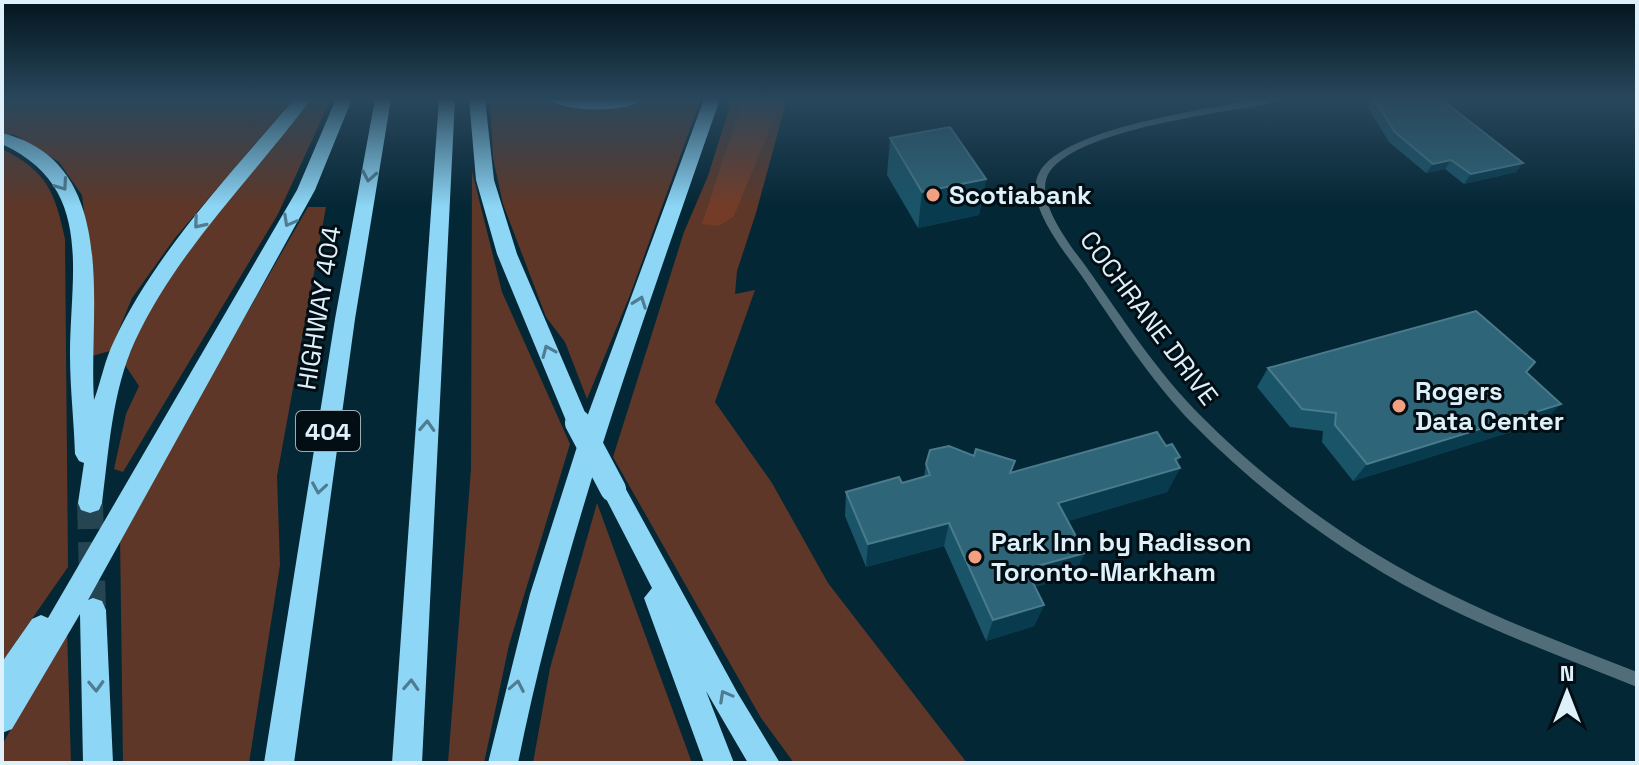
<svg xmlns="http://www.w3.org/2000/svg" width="1639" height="765" viewBox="0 0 1639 765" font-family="'Space Grotesk',sans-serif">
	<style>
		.green { fill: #5e3728 }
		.forest { fill: #743c27 }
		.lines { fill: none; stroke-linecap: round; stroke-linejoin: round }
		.highway-tunnel { stroke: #254553; stroke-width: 26; stroke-dasharray: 26 13; stroke-linecap: butt }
		.street { fill: #516d7a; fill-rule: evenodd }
		.highway { fill: #8dd6f6; fill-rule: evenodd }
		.highway-bridge { stroke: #8dd6f6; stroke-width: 26 }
		.wall { fill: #195468 }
		.shaded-wall { fill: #083b4d }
		.building { fill: #2e6578; stroke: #4a7b8c; stroke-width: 2 }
		.oneway { stroke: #4f7c90 }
		.poi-dot { fill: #f2a081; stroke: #030e14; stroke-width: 3 }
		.labels { text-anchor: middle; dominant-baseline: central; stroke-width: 6; stroke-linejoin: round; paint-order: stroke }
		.shield { fill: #030e14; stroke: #9cadb5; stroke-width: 2 }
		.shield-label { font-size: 24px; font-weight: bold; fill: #def1fa }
		.poi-label { font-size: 26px; font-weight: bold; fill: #def1fa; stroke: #030e14; text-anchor: start }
		.street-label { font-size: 26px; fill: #def1fa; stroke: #030e14 }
	</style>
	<rect width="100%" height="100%" fill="#042735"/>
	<path class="green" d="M4 99H293L175 238 132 298 110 351 92 356 88 245 82 195 59 162 15 135 2 133Z
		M308 99H331L278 214 123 472 114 469 126 414 139 386 125 365 148 308 192 240Z
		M490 99H540L560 107 589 109 614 108 649 99H701L630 295 587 399 565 342 546 317 503 204 493 158Z
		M732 99H787L756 213 737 271 735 294 755 290 715 402 772 483 828 583 967 763H794L761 718 613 457 684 232 708 176Z
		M2 149C47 171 55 192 65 239L68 567 2 662Z
		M472 171 502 292 570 444 509 645 484 763H448L471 469Z
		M308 207H326L277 476 280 565 249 763H123L120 534Z
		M597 503 692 763H533L550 668Z
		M67 629 71 763H2V745Z"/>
	<path class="forest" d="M743 99H782L734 216 719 226 702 224Z"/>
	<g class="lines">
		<path class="highway-tunnel" d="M90 503 93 610"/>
		<path class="street" d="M1258 99H1278C1263 107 1242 108 1225 111 1182 119 1077 135 1050 171 1031 198 1072 247 1087 268 1123 319 1157 372 1202 417 1274 489 1360 551 1452 595 1512 625 1575 647 1637 672V687C1572 661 1505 636 1442 605 1350 559 1265 497 1193 424 1150 380 1116 326 1081 275 1065 252 1023 203 1039 173 1063 127 1210 109 1258 99Z"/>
		<path class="highway" d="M294 99H311C251 180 178 249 135 341 112 391 109 450 102 503L99 510 90 513 81 510 78 503 84 463 79 461 75 454C74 421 70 388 70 355 70 272 95 187 2 144V133C122 163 88 309 94 400 101 381 105 359 114 341 157 250 229 176 294 99Z
			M336 99H352L315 190 88 600 93 598 102 601 106 610 113 763H83L80 614 12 729 2 733V662L32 619 41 615 48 618 297 190Z
			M375 99H391L355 319 294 763H264L335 319Z
			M439 99H455L422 763H392Z
			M469 99H485L494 180 517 254 587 417 704 99H720C644 319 564 535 518 763H488L530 594 582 431 570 429 567 423 497 254 476 180Z
			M547 99H645C627 113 565 113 547 99Z
			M613 479 622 482 737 692 780 763H748L706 691 734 763H704L644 598 652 588 601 489 604 482Z"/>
		<path class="highway-bridge" d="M578 423 613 489"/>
	</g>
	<path class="wall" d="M1372 99H1441L1523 163 1516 172 1464 184 1445 169 1426 173 1389 142 1368 108Z
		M890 138 986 179 979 215 918 228 887 175Z
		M1268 368 1526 372 1543 422 1353 481 1322 442 1323 431 1290 427 1257 387Z
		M1166 446 1180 457 1177 463 1180 468 1167 492 1068 521 1074 576 1035 587 1044 605 1034 626 986 641 944 546 866 567 845 516 846 492 902 483 924 477 926 464 1011 472Z"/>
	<path class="shaded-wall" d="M1451 160 1445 169 1426 173 1433 164Z
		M1523 163 1516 172 1464 184 1471 174Z
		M986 179 979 215 918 228 922 192Z
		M1561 404 1543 422 1353 481 1367 464Z
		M1180 457 1173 470 1180 468 1167 492 1049 527 1058 503Z
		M949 523 944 546 866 567 868 544Z
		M1085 553 1074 576 1018 592 1026 569Z
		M1044 605 1034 626 986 641 993 620Z"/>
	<path class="building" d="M1374 99H1441L1523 163 1471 174 1451 160 1433 164 1395 132Z
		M950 127 986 179 922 192 890 138Z
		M1476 311 1535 362 1526 372 1561 404 1367 464 1335 425 1336 413 1302 409 1268 368Z
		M1157 432 1166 446 1172 444 1180 457 1175 459 1180 468 1058 503 1085 553 1026 569 1044 605 993 620 949 523 868 544 846 492 899 477 902 483 930 475 926 464 930 450 949 446 974 456 976 449 1015 461 1010 473Z"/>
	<defs><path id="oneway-chevron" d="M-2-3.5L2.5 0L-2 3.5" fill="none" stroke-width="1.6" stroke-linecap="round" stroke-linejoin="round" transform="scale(2)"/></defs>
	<g class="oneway">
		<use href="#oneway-chevron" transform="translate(369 176) rotate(100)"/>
		<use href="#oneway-chevron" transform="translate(62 185) rotate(55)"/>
		<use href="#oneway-chevron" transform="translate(289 221) rotate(119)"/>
		<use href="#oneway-chevron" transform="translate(199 223) rotate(130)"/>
		<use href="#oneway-chevron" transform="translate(640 302) rotate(-70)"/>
		<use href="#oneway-chevron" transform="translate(548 351) rotate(-113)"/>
		<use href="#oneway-chevron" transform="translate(427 426) rotate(-87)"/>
		<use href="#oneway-chevron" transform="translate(319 488) rotate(99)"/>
		<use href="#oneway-chevron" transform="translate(411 685) rotate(-87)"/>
		<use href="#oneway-chevron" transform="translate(96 686) rotate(88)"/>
		<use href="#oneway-chevron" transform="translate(517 686) rotate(-79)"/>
		<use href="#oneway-chevron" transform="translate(725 696) rotate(-119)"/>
	</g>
	<linearGradient id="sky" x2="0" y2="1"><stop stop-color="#02151d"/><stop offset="0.48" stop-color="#29475c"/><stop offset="1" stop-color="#29475c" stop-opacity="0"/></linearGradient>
	<rect width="1639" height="207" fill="url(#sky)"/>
	<g class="poi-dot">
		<circle cx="933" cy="195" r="8"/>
		<circle cx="1399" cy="406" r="8"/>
		<circle cx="975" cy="557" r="8"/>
	</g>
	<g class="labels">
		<rect class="shield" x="296" y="411" width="64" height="40" rx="6"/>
		<g class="shield-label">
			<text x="328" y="431">404</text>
		</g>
		<g class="poi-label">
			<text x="949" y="195">Scotiabank</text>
			<text x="1415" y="391">Rogers<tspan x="1415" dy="30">Data Center</tspan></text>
			<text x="991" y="542">Park Inn by Radisson<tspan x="991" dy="30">Toronto-Markham</tspan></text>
		</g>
		<g class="street-label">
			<text transform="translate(319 308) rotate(-81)">HIGHWAY 404</text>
			<text transform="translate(1149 318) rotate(53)">COCHRANE DRIVE</text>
		</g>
	</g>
	<rect width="1639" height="765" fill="none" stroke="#def1fa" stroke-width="8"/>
	<g transform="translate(1567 693)" stroke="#030e14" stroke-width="6" paint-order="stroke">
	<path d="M0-6L14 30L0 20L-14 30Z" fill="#def1fa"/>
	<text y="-12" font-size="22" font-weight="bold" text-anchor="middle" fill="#def1fa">N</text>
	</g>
</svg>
